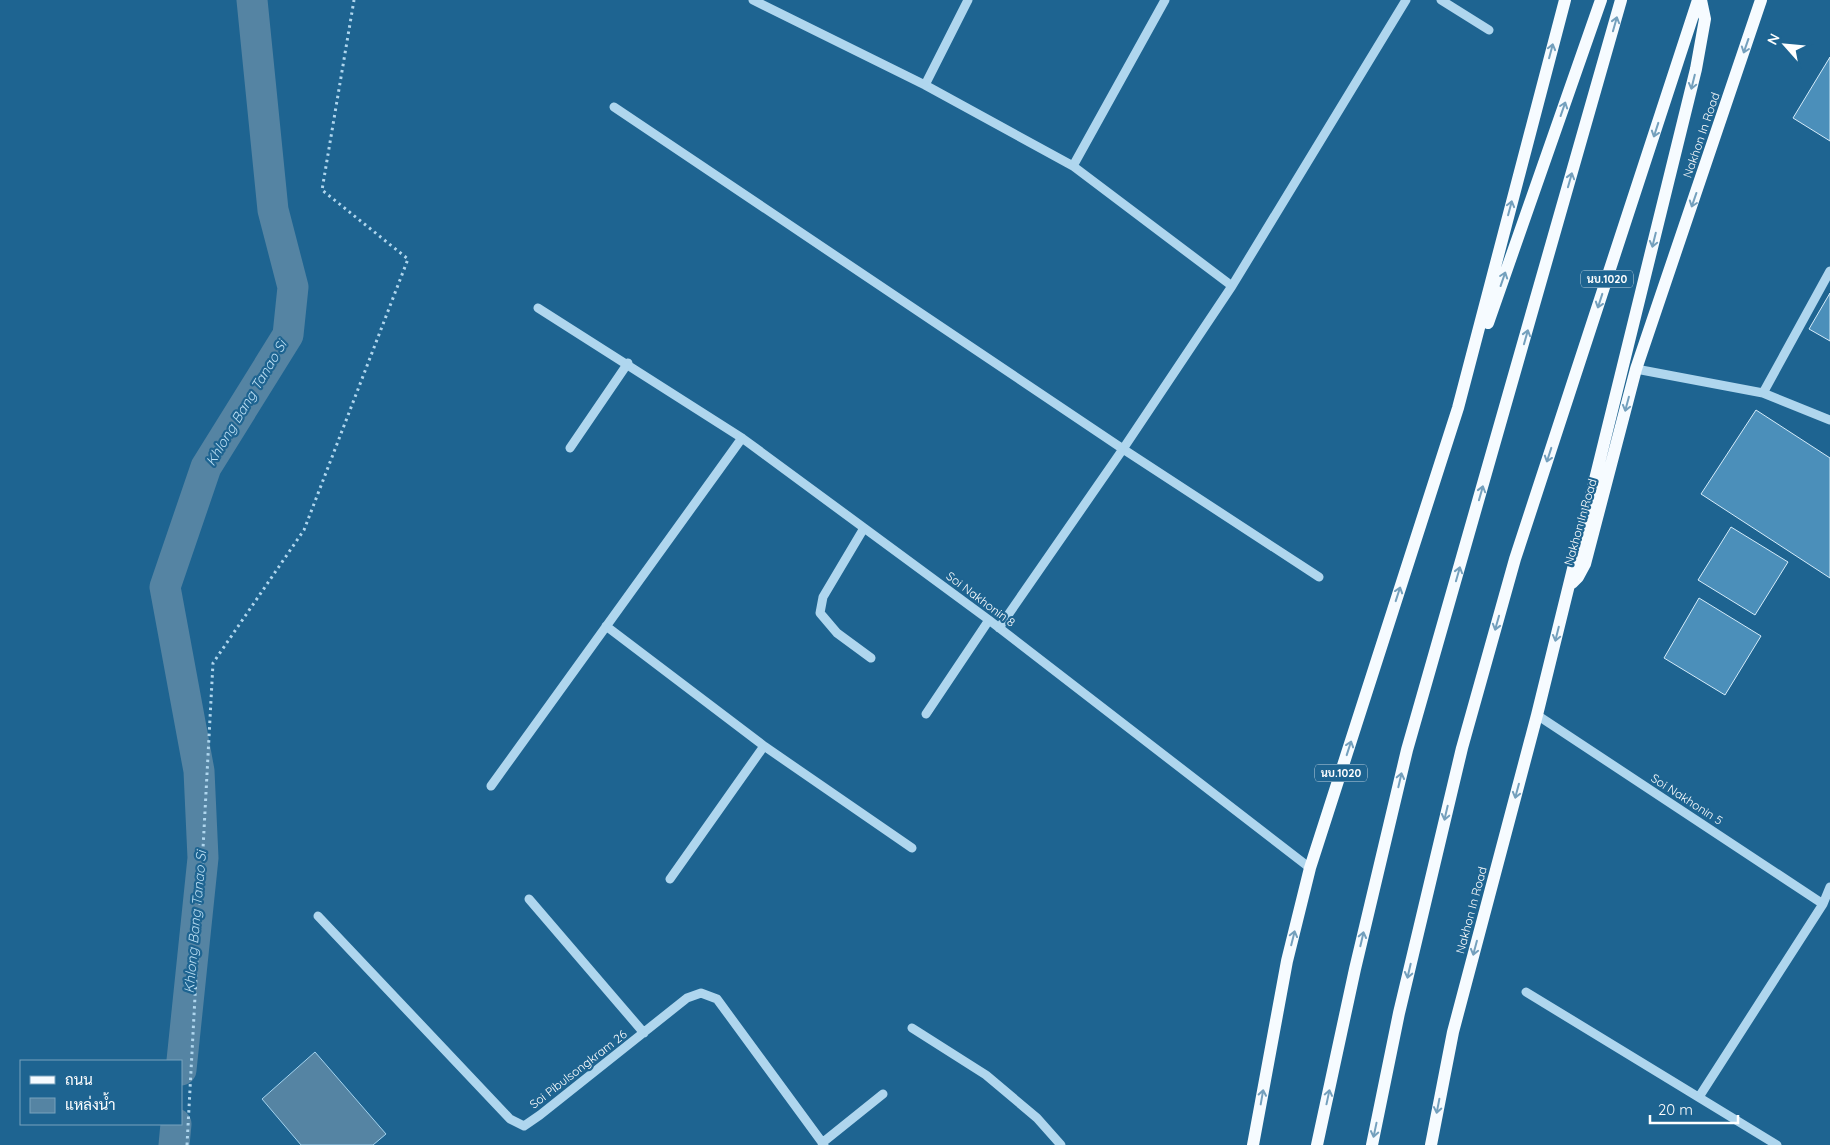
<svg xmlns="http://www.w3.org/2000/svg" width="1830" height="1145" viewBox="0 0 1830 1145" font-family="Quicksand,Sarabun,sans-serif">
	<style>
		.water { fill: #5584a3; stroke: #a3d3ef }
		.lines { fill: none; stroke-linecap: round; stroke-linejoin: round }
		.canal { stroke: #5584a3; stroke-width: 31 }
		.building { fill: #4b8fba; stroke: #d5ecfa }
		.path { stroke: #afd6ee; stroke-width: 3; stroke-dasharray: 2.5 4; stroke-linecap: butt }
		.minor { stroke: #afd6ee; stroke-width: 9 }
		.major { stroke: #f6fbff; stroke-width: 12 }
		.oneway { stroke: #74a0bd }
		.labels { text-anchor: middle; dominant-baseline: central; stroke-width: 4.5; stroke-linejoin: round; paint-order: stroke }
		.shield { fill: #1e6491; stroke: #bcd0de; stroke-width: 1 }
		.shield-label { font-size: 11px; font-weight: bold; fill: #fff }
		.street-label { font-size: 12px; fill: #fff; stroke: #1e6491 }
		.water-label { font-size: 14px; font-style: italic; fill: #bbdff4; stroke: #1e6491 }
	</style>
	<rect width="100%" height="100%" fill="#1e6491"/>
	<path class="water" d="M315 1052 386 1134 373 1145H301L262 1099Z"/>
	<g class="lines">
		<path class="canal" d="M181 1070 203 858 199 771 165 587 206 467 288 335 293 287 273 210 252 0
			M174 1145 176 1124"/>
	</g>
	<path class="building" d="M1830 57V141L1793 118Z
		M1830 293V341L1809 329Z
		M1756 410 1830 458V578L1701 494Z
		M1731 527 1788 562 1755 615 1698 580Z
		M1699 598 1761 636 1725 695 1664 658Z"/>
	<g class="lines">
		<path class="path" d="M187 1145 213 663 304 530 408 259 322 190 354 0"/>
		<path class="minor" d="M753 0 925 85 1073 166 1232 286
			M1441 0 1489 30
			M925 85 968 0
			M614 107 1123 449 1319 577
			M1073 166 1165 0
			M1830 271 1763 393 1830 420
			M538 308 742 438 989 620 1310 868
			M1636 369 1763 393
			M570 448 628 363
			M864 528 823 597 820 613 837 633 871 658
			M606 626 764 746 912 848
			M999 628 1123 449 1232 286 1406 0
			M926 714 989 620
			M1537 715 1823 904
			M491 786 742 438
			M670 879 764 746
			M529 899 644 1033
			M318 916 510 1119 524 1126 540 1115 687 998 701 993 717 999 824 1145
			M1526 992 1777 1145
			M912 1028 986 1075 1037 1118 1061 1145
			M1699 1097 1823 904 1830 887
			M822 1143 883 1094"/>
		<path class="major" d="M1488 323 1601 0
			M1572 583 1578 577 1585 564 1636 369 1761 0
			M1253 1145 1287 961 1310 868 1458 408 1565 0
			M1317 1145 1355 969 1407 750 1621 0
			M1372 1145 1399 1013 1462 748 1515 559 1698 0
			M1431 1145 1453 1032 1537 715 1696 69 1705 19 1701 0"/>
	</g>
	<defs><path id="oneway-shaft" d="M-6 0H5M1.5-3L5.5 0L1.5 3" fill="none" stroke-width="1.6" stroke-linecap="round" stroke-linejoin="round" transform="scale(1.25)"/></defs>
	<g class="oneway">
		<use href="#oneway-shaft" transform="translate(1615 24) rotate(-74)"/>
		<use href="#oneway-shaft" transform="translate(1746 46) rotate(109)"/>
		<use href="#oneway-shaft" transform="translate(1551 51) rotate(-75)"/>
		<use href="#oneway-shaft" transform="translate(1693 82) rotate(104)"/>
		<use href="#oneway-shaft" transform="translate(1563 109) rotate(-71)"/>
		<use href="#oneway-shaft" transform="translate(1656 130) rotate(108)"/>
		<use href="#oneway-shaft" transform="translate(1570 180) rotate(-74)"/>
		<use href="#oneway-shaft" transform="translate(1694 200) rotate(109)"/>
		<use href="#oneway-shaft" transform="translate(1510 208) rotate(-75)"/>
		<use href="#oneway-shaft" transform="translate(1654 240) rotate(104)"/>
		<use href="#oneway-shaft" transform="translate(1503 279) rotate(-71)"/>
		<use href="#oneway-shaft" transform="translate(1600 301) rotate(108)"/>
		<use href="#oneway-shaft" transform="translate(1526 337) rotate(-74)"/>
		<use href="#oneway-shaft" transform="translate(1627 404) rotate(105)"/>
		<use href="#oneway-shaft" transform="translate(1549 455) rotate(108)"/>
		<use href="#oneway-shaft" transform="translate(1481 493) rotate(-74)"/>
		<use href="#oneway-shaft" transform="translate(1458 574) rotate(-74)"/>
		<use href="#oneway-shaft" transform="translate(1398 594) rotate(-72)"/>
		<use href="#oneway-shaft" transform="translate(1497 623) rotate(106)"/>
		<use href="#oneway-shaft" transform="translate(1557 634) rotate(104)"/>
		<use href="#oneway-shaft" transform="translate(1349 748) rotate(-72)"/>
		<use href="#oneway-shaft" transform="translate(1400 780) rotate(-77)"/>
		<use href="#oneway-shaft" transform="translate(1517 791) rotate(105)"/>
		<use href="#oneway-shaft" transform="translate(1446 813) rotate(103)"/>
		<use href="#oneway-shaft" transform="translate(1293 938) rotate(-76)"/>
		<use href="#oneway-shaft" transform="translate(1362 939) rotate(-77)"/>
		<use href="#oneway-shaft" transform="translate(1475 948) rotate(105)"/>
		<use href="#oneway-shaft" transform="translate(1409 971) rotate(103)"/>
		<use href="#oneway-shaft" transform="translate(1262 1097) rotate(-80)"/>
		<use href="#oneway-shaft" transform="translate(1328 1097) rotate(-78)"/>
		<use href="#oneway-shaft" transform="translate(1438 1106) rotate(101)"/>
		<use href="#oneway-shaft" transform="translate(1375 1130) rotate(102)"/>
	</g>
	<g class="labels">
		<g class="shield">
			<rect x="1581" y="270.5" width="52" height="17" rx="4"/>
			<rect x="1315" y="764.5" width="52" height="17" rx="4"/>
		</g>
		<g class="shield-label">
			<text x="1607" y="279">นบ.1020</text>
			<text x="1341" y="773">นบ.1020</text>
		</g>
		<g class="street-label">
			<text transform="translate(1701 135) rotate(-71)">Nakhon In Road</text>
			<text transform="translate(1580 522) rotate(-74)">Nakhon In Road</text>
			<text transform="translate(981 599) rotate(37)">Soi Nakhonin 8</text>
			<text transform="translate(1687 799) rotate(33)">Soi Nakhonin 5</text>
			<text transform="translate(1471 910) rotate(-75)">Nakhon In Road</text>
			<text transform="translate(578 1069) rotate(-38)">Soi Pibulsongkram 26</text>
		</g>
		<g class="water-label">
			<text transform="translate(246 403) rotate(-59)">Khlong Bang Tanao Si</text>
			<text transform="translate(195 922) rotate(-85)">Khlong Bang Tanao Si</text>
		</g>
	</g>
	<rect x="20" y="1060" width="162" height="65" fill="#1e6491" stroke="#78a2bd"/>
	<rect x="30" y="1076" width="25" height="8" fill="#f6fbff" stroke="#78a2bd"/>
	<text x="65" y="1085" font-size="15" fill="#ffffff">ถนน</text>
	<rect x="30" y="1098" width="25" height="15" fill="#5584a3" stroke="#78a2bd"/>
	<text x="65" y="1110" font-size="15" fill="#ffffff">แหล่งน้ำ</text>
	<g transform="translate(1785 45) rotate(297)" stroke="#1e6491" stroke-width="4" paint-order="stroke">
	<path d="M0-4L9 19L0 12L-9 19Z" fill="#ffffff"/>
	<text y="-8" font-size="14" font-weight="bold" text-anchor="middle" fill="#ffffff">N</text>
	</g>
	<path d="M1650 1115v8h88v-8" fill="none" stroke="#ffffff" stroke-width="2.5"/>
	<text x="1658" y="1115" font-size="15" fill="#ffffff" stroke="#1e6491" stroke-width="4" paint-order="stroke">20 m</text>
</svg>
